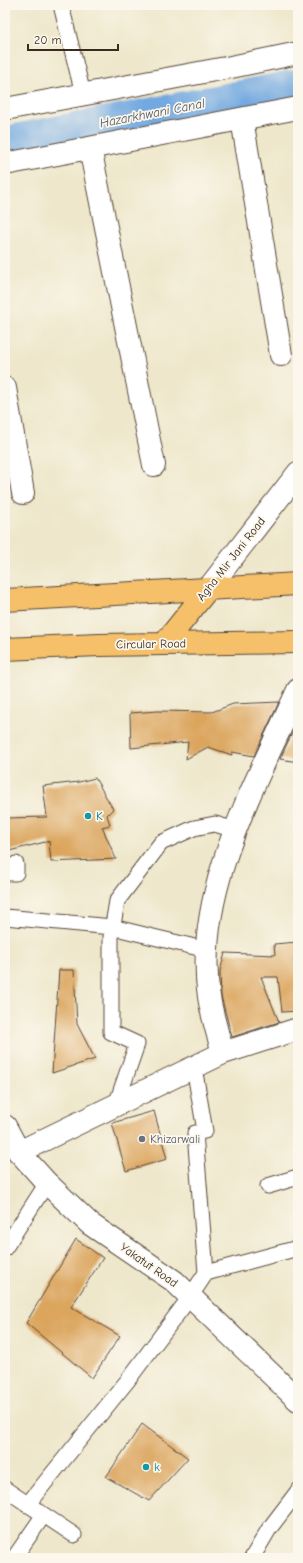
<svg xmlns="http://www.w3.org/2000/svg" width="303" height="1563" viewBox="0 0 303 1563" font-family="'Comic Neue',sans-serif">
	<style>
		.lines { fill: none; stroke-linecap: round; stroke-linejoin: round }
		.canal { stroke: #73a9e0; stroke-width: 32 }
		.building { fill: #dba55d }
		.service-casing { stroke: #564638; stroke-width: 17 }
		.minor-casing { stroke: #564638; stroke-width: 24 }
		.tertiary-casing { stroke: #564638; stroke-width: 24 }
		.primary-casing { stroke: #564638; stroke-width: 24 }
		.service { stroke: #fff; stroke-width: 15 }
		.minor { stroke: #fff; stroke-width: 22 }
		.tertiary { stroke: #fff; stroke-width: 22 }
		.primary { stroke: #f6c06b; stroke-width: 22 }
		.culture-dot { fill: #0f9aa8; stroke: #fbf7ec; stroke-width: 1.5 }
		.worship-dot { fill: #6b7280; stroke: #fbf7ec; stroke-width: 1.5 }
		.labels { text-anchor: middle; dominant-baseline: central; stroke-width: 3.5; stroke-linejoin: round; paint-order: stroke }
		.street-label { font-size: 12px; fill: #3b2a1e; stroke: #fbf7ec }
		.culture-label { font-size: 12px; fill: #0d838f; stroke: #fbf7ec; text-anchor: start }
		.worship-label { font-size: 12px; fill: #5b616d; stroke: #fbf7ec; text-anchor: start }
		.water-label { font-size: 13px; font-style: italic; fill: #4f5662; stroke: #fbf7ec }
	</style>
	<rect width="100%" height="100%" fill="#fbf7ec"/>
	<filter id="ink" filterUnits="userSpaceOnUse"><feTurbulence type="fractalNoise" baseFrequency=".025" numOctaves="2"/><feDisplacementMap in="SourceGraphic" scale="8" xChannelSelector="R" yChannelSelector="G"/><feConvolveMatrix kernelMatrix="1 2 1 2 8 2 1 2 1" color-interpolation-filters="sRGB"/></filter>
	<filter id="wash" filterUnits="userSpaceOnUse"><feTurbulence type="fractalNoise" baseFrequency=".012" numOctaves="4" result="noise"/><feDisplacementMap in="SourceGraphic" scale="16" xChannelSelector="R" yChannelSelector="G"/><feGaussianBlur stdDeviation="0.9" result="paint"/><feColorMatrix in="noise" values="0 0 0 0 0 0 0 0 0 0 0 0 0 0 0 0 0 1.4 0 .05"/><feComposite in="paint" operator="in"/></filter>
	<g filter="url(#wash)">
		<rect width="100%" height="100%" fill="#eee7cb"/>
		<g class="lines">
			<path class="canal" d="M5 142 298 85"/>
		</g>
		<g id="blocks">
			<path class="building" d="M279 702 254 756 232 752V755L208 747 186 759 188 742 131 748 130 713 158 711 212 712 233 704Z
				M298 720V762L280 759 293 731Z
				M95 778 113 809 107 815 110 825 102 827 116 859 51 862 49 841 5 852V818L47 817 43 786 79 782Z
				M298 942V1011L282 1012 278 977H261L279 1022 232 1037 221 996 220 971 225 953 275 955 274 944Z
				M59 970H74L77 1024 95 1059 52 1073Z
				M154 1111 167 1159 126 1171 112 1123Z
				M76 1239 103 1258 71 1307 120 1336 92 1378 26 1323Z
				M142 1424 188 1458 149 1501 106 1477Z"/>
		</g>
	</g>
	<g filter="url(#ink)">
		<use href="#blocks" fill-opacity="0" stroke="#564638" stroke-width="1"/>
		<g class="lines">
			<g class="service-casing">
				<path id="service" d="M61 5 83 94
					M5 873H16V864
					M5 917 112 927 207 950
					M116 1105 137 1044 111 1032V937L117 901 161 843 194 828 215 824 235 830
					M268 1186 298 1177
					M5 1248 47 1183
					M206 1273 298 1248
					M5 1489 74 1535
					M27 1505 128 1380 190 1297 206 1273 195 1133 205 1131 194 1067
					M14 1558 43 1516
					M252 1558 269 1529 298 1491"/>
			</g>
			<g class="minor-casing">
				<path id="minor" d="M5 109 231 67 298 53
					M242 119 281 355
					M90 148 154 465
					M5 164 298 108
					M5 388 23 493
					M208 589 298 473
					M223 1053C218 1035 212 1016 209 997 193 892 256 784 298 690
					M19 1152 223 1053 298 1029"/>
			</g>
			<g class="tertiary-casing">
				<path id="tertiary" d="M5 1126 19 1152 47 1183 90 1224 174 1281 298 1400"/>
			</g>
			<g class="primary-casing">
				<path id="primary" d="M5 600 298 584
					M164 644 208 589
					M5 649 99 645 298 642"/>
			</g>
			<use href="#service" class="service"/>
			<use href="#minor" class="minor"/>
			<use href="#tertiary" class="tertiary"/>
			<use href="#primary" class="primary"/>
		</g>
	</g>
	<g class="culture-dot">
		<circle cx="88" cy="816" r="4"/>
		<circle cx="146" cy="1467" r="4"/>
	</g>
	<circle class="worship-dot" cx="142" cy="1139" r="4"/>
	<g class="labels">
		<g class="street-label">
			<text transform="translate(231 559) rotate(-52)">Agha Mir Jani Road</text>
			<text transform="translate(151 644) rotate(-1)">Circular Road</text>
			<text transform="translate(149 1265) rotate(35)">Yakatut Road</text>
		</g>
		<g class="culture-label">
			<text x="96" y="816">K</text>
			<text x="154" y="1467">k</text>
		</g>
		<g class="worship-label">
			<text x="150" y="1139">Khizarwali</text>
		</g>
		<g class="water-label">
			<text transform="translate(152 113) rotate(-11)">Hazarkhwani Canal</text>
		</g>
	</g>
	<rect width="303" height="1563" fill="none" stroke="#fbf7ec" stroke-width="20"/>
	<path d="M28 44v6h90v-6" fill="none" stroke="#3b2a1e" stroke-width="2"/>
	<text x="34" y="44" font-size="12" fill="#3b2a1e" stroke="#fbf7ec" stroke-width="3" paint-order="stroke">20 m</text>
</svg>
